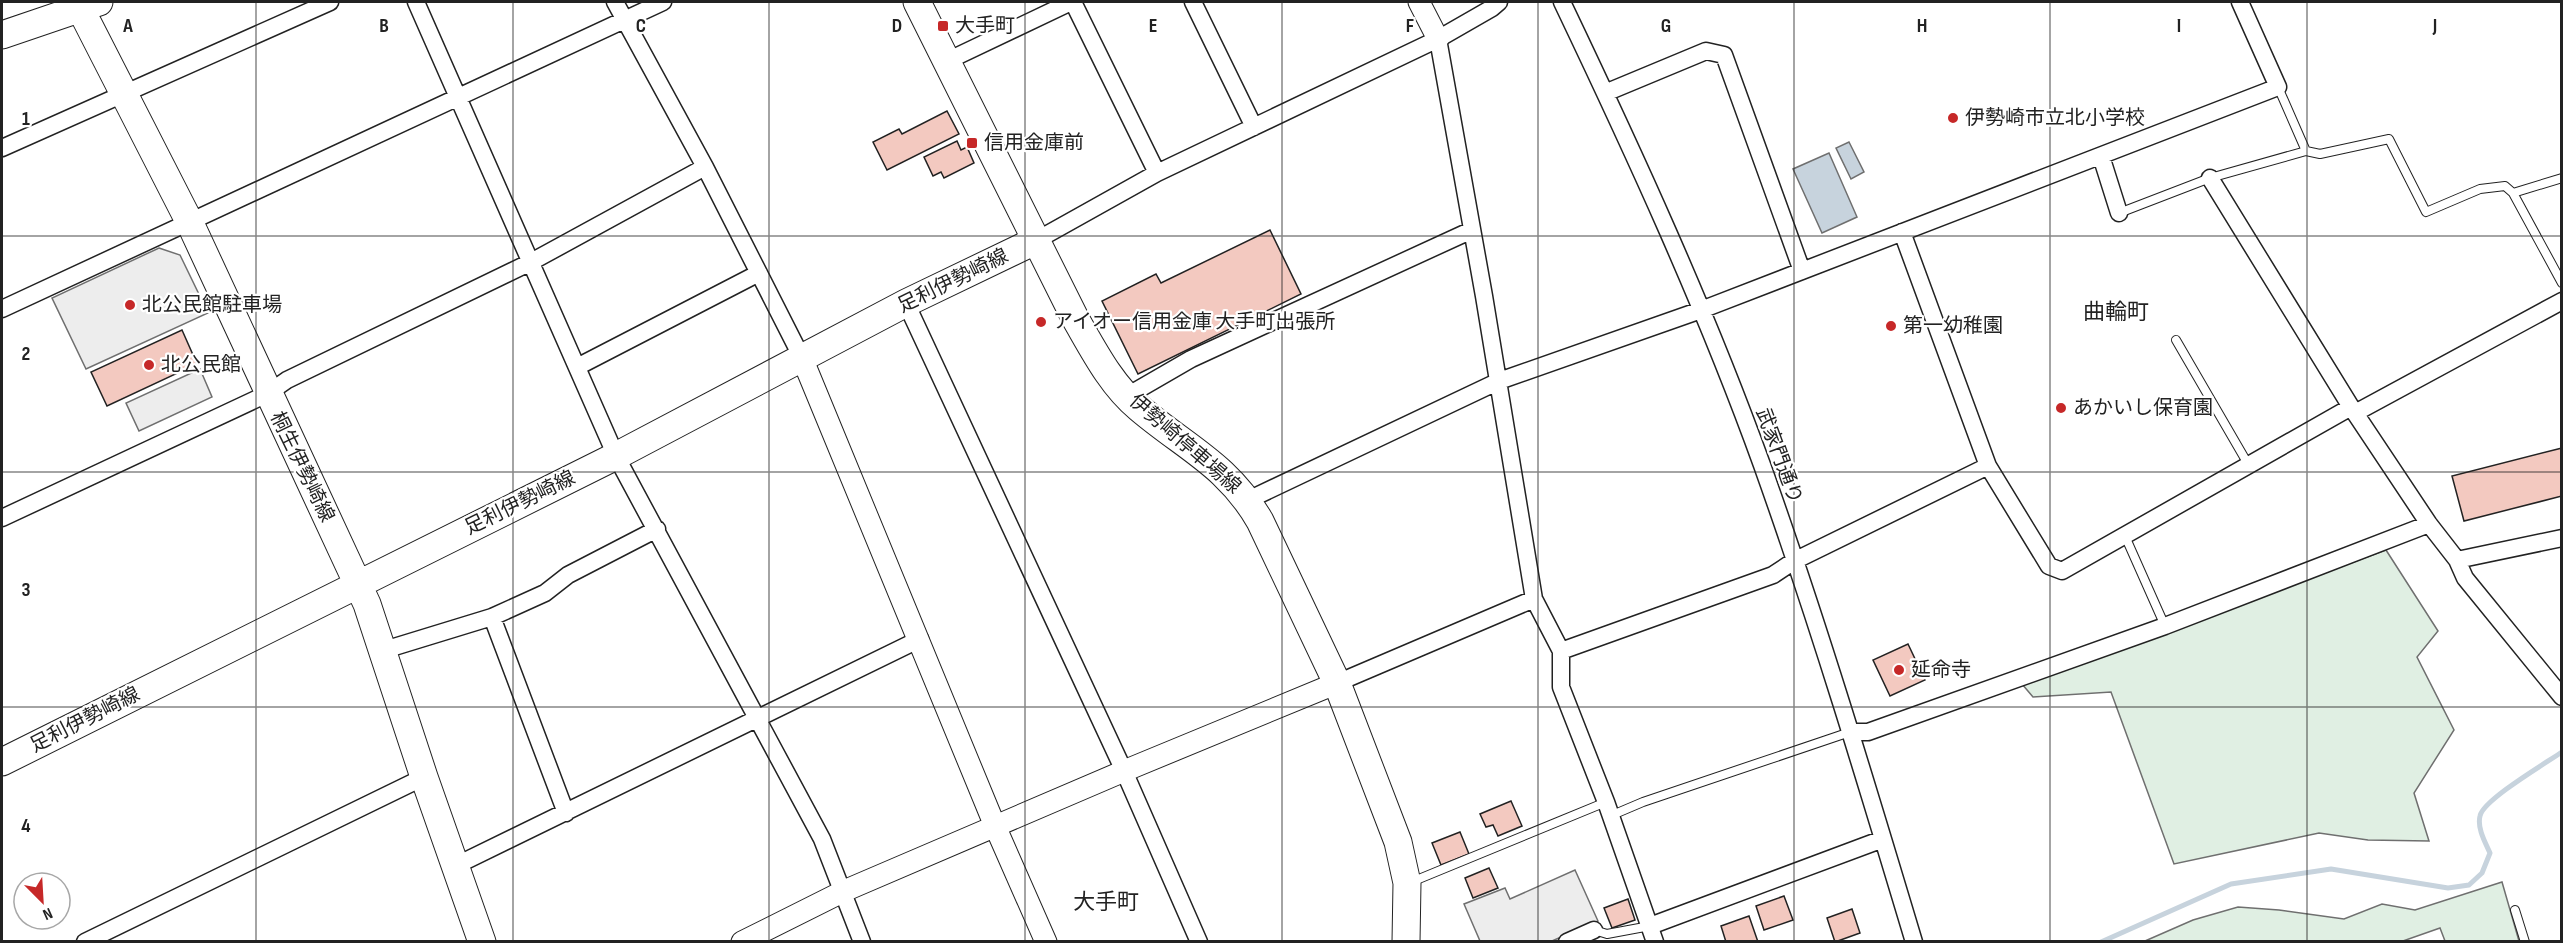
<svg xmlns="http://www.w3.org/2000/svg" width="2563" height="943" viewBox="0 0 2563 943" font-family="'Sofia Sans Condensed','Noto Sans JP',sans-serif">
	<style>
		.green { fill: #e0efe3; stroke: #6f6f6f; stroke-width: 1.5 }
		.parking { fill: #ededed; stroke: #6f6f6f; stroke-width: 1.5 }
		.water { fill: #c7d3dd; stroke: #6f6f6f; stroke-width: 1.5 }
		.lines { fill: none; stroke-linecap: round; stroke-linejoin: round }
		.stream { stroke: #c7d3dd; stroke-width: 5 }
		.building { fill: #f3c9c0; stroke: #222; stroke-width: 1.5 }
		.service-casing { stroke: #222; stroke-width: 10 }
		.minor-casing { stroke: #222; stroke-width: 19 }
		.tertiary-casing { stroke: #222; stroke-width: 23 }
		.primary-casing { stroke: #222; stroke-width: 29 }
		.service { stroke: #fff; stroke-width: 8 }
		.minor { stroke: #fff; stroke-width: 16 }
		.tertiary { stroke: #fff; stroke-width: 21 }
		.primary { stroke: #fff; stroke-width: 27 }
		.grid { fill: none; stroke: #222; stroke-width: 1.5; stroke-opacity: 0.55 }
		.poi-dot { fill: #c62828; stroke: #fff; stroke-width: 2 }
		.labels { text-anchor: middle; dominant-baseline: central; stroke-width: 4.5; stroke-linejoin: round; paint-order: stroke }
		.poi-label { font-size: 20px; fill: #222; stroke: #fff; text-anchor: start }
		.street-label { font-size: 20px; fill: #222; stroke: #fff }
		.quarter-label { font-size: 22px; fill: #222; stroke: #fff }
		.grid-label { font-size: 20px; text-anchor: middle; font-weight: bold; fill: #222; stroke: #fff; stroke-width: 4.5; stroke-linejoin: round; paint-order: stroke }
	</style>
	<rect width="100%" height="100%" fill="#fff"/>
	<path class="green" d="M2386 550 2438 631 2417 657 2454 730 2414 793 2429 841 2368 840 2319 833 2174 864 2111 692 2033 697 2022 684Z
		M2502 882 2519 941H2445L2440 928 2403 941H2145L2193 920 2238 907 2279 910 2344 919 2382 904 2415 910Z"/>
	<path class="parking" d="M159 248 180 255 208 313 86 369 52 298Z
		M200 369 212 397 139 431 126 403Z
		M1575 870 1598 921 1552 941H1480L1464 904 1505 888 1510 899Z"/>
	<path class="water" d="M1849 142 1864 172 1851 179 1836 148Z
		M1829 153 1857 217 1822 233 1793 169Z"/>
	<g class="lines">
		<path class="stream" d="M2101 942 2231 884 2331 869 2448 888 2469 885 2482 873 2490 853C2485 842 2477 828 2480 816 2483 800 2546 763 2562 752"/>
	</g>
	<path class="building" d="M947 111 959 134 887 170 873 142 899 129 902 134Z
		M957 141 961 150 967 147 974 163 944 178 941 172 933 176 924 157Z
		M1270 230 1301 294 1138 374 1102 301 1156 274 1161 283Z
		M182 330 197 364 107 406 91 372Z
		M2562 448V496L2464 521 2452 476Z
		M1908 644 1925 680 1890 696 1873 660Z
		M1511 801 1522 826 1498 836 1493 825 1486 827 1480 814Z
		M1460 832 1469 854 1441 865 1432 843Z
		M1489 868 1498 888 1473 898 1465 878Z
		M1784 896 1793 920 1764 930 1756 906Z
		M1628 899 1635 920 1612 928 1604 908Z
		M1852 909 1860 933 1835 942 1827 918Z
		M1749 916 1758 942H1726L1721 926Z"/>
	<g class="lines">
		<g class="service-casing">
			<path id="service" d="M2278 87 2306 151 2320 154 2389 139 2426 212 2480 189 2505 186 2513 193 2562 178
				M2513 193 2562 283
				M2119 213 2210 178 2306 151
				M2176 340 2248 464
				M2125 536 2165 626
				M1610 816 1643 802 1850 732
				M1409 883 1606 802
				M2515 910 2525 942
				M1594 930 1607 934 1650 926"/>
		</g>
		<g class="minor-casing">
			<path id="minor" d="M416 2 616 456 822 839 862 942
				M615 2 705 167 802 358
				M1073 2 1157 173
				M1193 2 1254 127
				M1562 2C1634 153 1705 307 1762 465 1818 622 1866 782 1914 942
				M1438 39 1484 296 1534 599 1561 651V687L1606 802 1655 942
				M947 61 1071 2
				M1605 93 1706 51 1724 55 1802 271
				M2 148 330 2
				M2101 156 2119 213
				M2210 178 2351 407 2429 524 2457 560 2465 578 2562 697
				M1902 232 1988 466 2049 566 2062 571 2351 407
				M1037 240 1157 173 1438 39 1492 8 1499 2
				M906 303 1124 771 1199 942
				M2 309 663 2
				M577 367 759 273
				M1127 396 1191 359 1472 230
				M2355 413 2562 301
				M1248 500 1499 381 1701 310 2278 87 2240 2
				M2 518 267 394 287 380 531 262 705 167
				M2457 560 2562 538
				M492 617 566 813
				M381 651 492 617 545 593 568 575 657 529
				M1561 651 1773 575 1794 561 1988 466
				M1337 683 1534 599
				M1850 732H1868L2165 626 2429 524
				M455 866 920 639
				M1650 926 1883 839
				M85 942 424 777
				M1567 942 1594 930"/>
		</g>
		<g class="tertiary-casing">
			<path id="tertiary" d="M1419 2 1438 39
				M802 358 995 826 1046 942
				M742 942 844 891 1124 771 1337 683"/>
		</g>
		<g class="primary-casing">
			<path id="primary" d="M77 2 190 223 367 604 424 777 482 942
				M917 2 1075 318C1093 349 1111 385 1139 408 1186 448 1228 465 1260 521L1337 683 1398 842 1407 883 1406 942
				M2 35 99 2
				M2 762 616 456 906 303 1037 240"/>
		</g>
		<use href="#service" class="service"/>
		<use href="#minor" class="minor"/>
		<use href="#tertiary" class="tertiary"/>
		<use href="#primary" class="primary"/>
	</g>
	<path class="grid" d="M256 2V942M513 2V942M769 2V942M1025 2V942M1282 2V942M1538 2V942M1794 2V942M2050 2V942M2307 2V942M2 236H2562M2 472H2562M2 707H2562"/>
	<g class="poi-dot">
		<rect x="937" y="20" width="12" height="12" rx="3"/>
		<circle cx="1953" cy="118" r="6"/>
		<rect x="966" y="137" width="12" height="12" rx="3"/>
		<circle cx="130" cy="305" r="6"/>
		<circle cx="1041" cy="322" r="6"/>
		<circle cx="1891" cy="326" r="6"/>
		<circle cx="149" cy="365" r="6"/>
		<circle cx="2061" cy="408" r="6"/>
		<circle cx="1899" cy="670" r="6"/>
	</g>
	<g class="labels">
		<g class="poi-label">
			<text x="955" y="26">大手町</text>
			<text x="1965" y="118">伊勢崎市立北小学校</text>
			<text x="984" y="143">信用金庫前</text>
			<text x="142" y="305">北公民館駐車場</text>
			<text x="1053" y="322">アイオー信用金庫 大手町出張所</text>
			<text x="1903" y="326">第一幼稚園</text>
			<text x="161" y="365">北公民館</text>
			<text x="2073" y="408">あかいし保育園</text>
			<text x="1911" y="670">延命寺</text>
		</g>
		<g class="street-label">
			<text transform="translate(953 281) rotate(-26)">足利伊勢崎線</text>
			<text transform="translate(1185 444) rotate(41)">伊勢崎停車場線</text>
			<text transform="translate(1779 456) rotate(70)">武家門通り</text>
			<text transform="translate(302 467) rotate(64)">桐生伊勢崎線</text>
			<text transform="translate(520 503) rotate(-26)">足利伊勢崎線</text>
			<text transform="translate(85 720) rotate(-27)">足利伊勢崎線</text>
		</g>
		<g class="quarter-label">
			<text x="2116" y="312">曲輪町</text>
			<text x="1106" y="902">大手町</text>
		</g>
	</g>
	<g class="grid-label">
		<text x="128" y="32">A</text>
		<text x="384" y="32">B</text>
		<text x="641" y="32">C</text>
		<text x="897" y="32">D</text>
		<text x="1153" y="32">E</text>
		<text x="1410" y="32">F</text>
		<text x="1666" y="32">G</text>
		<text x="1922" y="32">H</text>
		<text x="2179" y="32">I</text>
		<text x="2435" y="32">J</text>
		<text x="26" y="125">1</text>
		<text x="26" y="360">2</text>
		<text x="26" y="596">3</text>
		<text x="26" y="832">4</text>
	</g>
	<rect width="2563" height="943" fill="none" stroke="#222222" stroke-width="6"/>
	<g transform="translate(42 901) rotate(156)"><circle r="28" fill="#ffffff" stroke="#a7a7a7" stroke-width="1.5"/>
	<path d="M0-4.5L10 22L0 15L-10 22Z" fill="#c62828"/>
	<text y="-9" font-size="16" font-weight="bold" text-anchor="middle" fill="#222222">N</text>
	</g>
</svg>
